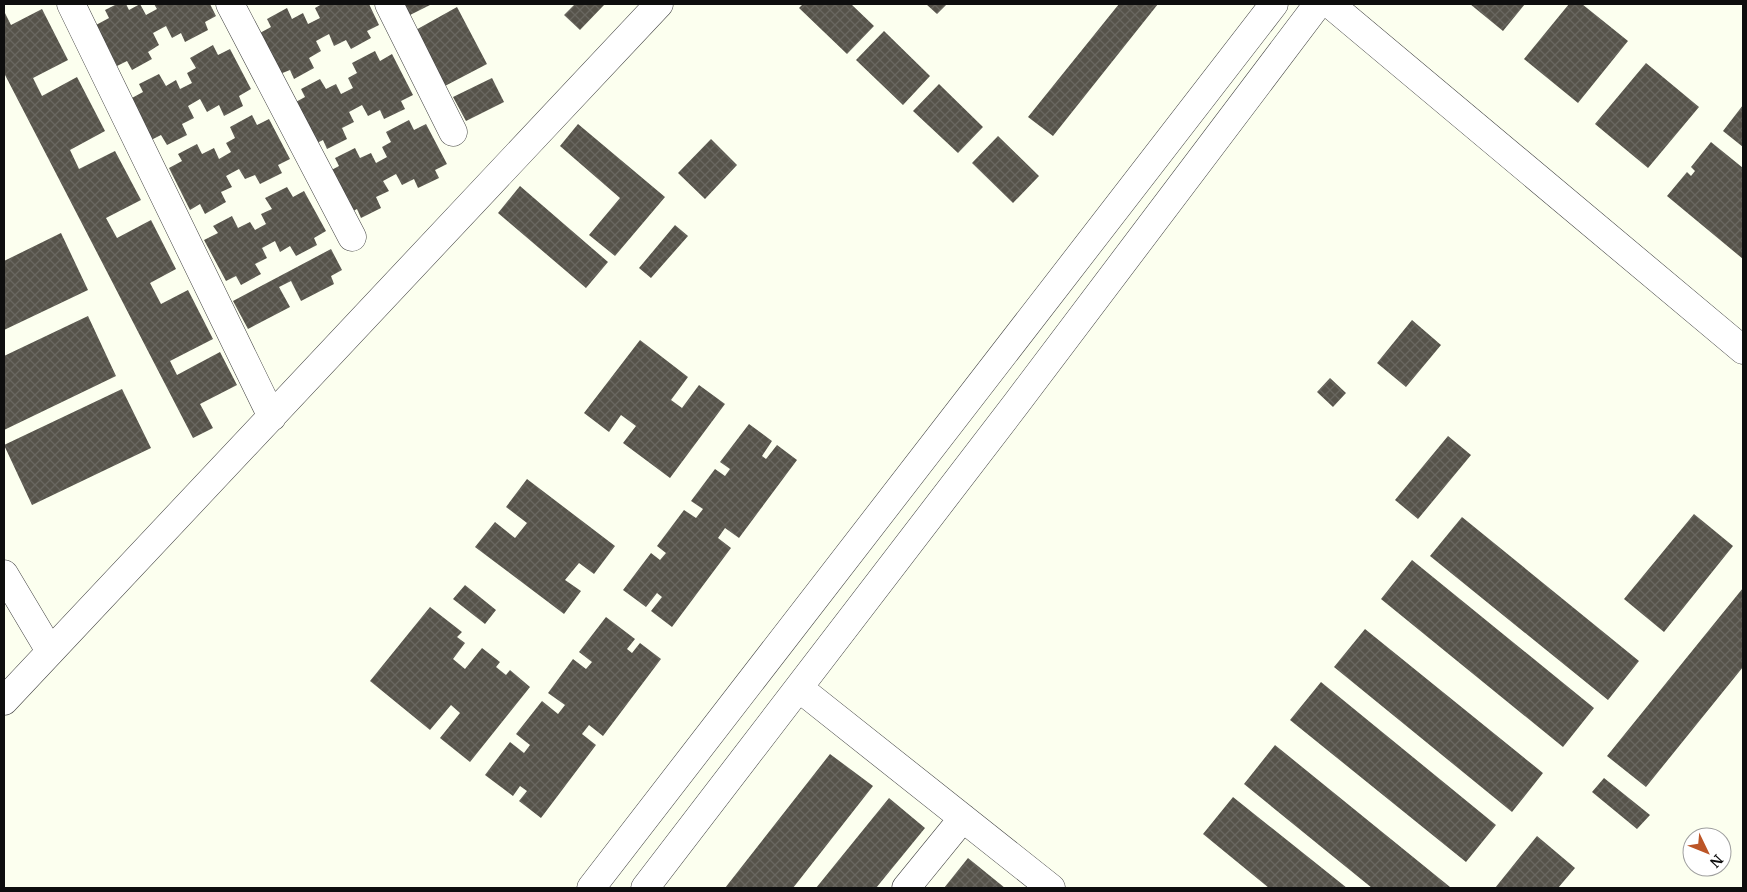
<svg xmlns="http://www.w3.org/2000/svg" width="1747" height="892" viewBox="0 0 1747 892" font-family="Merriweather,serif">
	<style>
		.building { fill: url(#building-cross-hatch) }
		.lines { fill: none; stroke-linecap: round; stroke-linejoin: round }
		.minor-casing { stroke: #414141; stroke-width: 29 }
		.minor { stroke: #fff; stroke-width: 28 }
	</style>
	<defs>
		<pattern id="building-cross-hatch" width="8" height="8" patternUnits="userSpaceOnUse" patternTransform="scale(1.25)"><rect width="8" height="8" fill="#56534a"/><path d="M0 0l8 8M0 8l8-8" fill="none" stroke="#696760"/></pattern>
	</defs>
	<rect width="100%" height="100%" fill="#fcffef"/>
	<path class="building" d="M117 4H126L129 10 140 4 146 15 157 9 154 4H210L216 16 205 22 208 30 185 42 181 33 172 38 166 26 153 33 159 45 148 52 152 59 132 70 127 61 117 66 96 25 109 18 105 10Z
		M322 4H369L379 25 367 31 371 38 351 49 346 40 334 46 329 34 316 41 321 51 309 58 314 68 294 79 290 70 280 74 258 34 271 27 267 19 287 8 292 19 303 13 308 24 320 18 315 8Z
		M399 4H432L406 17Z
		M575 4H605L580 30 564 15Z
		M803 4H851L874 26 847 54 799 8Z
		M926 4H947L937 14Z
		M1119 4H1158L1053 136 1028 117Z
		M1470 4H1525L1503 31Z
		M1569 4H1582L1628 41 1578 103 1524 59Z
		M457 7 487 64 443 87 414 31Z
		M42 9 68 60 33 78 42 96 77 77 105 131 70 150 79 169 115 151 141 200 106 218 117 238 151 220 176 269 150 283 161 304 188 290 213 339 170 361 177 375 220 352 237 385 200 404 213 428 193 438 4 73V11L11 25Z
		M884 31 930 76 903 105 856 60Z
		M213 45 218 55 230 49 251 89 239 96 243 106 224 116 219 105 207 112 200 99 188 106 194 118 182 124 187 135 167 145 161 135 151 140 130 99 143 92 139 84 159 74 166 86 176 80 180 89 192 83 187 73 196 68 190 58Z
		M375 51 380 61 392 54 413 95 401 101 405 109 384 119 380 110 368 116 362 105 349 112 354 122 342 128 347 139 327 149 323 140 313 145 292 104 305 97 301 89 320 79 326 89 336 84 341 94 353 88 348 78 357 73 352 63Z
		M1646 63 1699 107 1648 168 1595 124Z
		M492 78 504 102 466 121 453 97Z
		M939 84 983 127 958 153 913 111Z
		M1743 105V147L1723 131Z
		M252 115 257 125 269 119 290 159 278 165 282 173 260 184 255 175 245 179 239 169 226 176 232 187 221 192 226 202 205 214 200 204 190 210 169 168 182 161 178 154 197 144 202 154 214 148 219 159 231 152 226 143 235 138 230 127Z
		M409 120 414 130 426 124 447 164 435 170 439 178 418 188 414 179 402 185 396 174 383 181 389 191 376 197 381 208 361 218 357 209 347 214 326 173 339 166 335 158 355 148 360 158 371 153 376 163 387 157 382 147 391 142 386 132Z
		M578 124 665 197 615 256 589 235 620 198 560 146Z
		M998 136 1039 176 1013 203 972 163Z
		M711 139 737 165 705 199 678 173Z
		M1711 142 1743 168V259L1667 196 1687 172 1691 176 1695 171 1691 167Z
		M520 186 608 262 586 288 498 213Z
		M287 187 293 197 304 191 326 231 314 238 317 245 296 256 290 246 280 252 275 241 262 248 267 258 255 264 261 274 241 285 236 276 226 281 204 240 218 233 213 226 232 216 238 228 250 222 255 230 266 224 261 214 272 209 265 198Z
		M675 225 688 236 651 278 639 268Z
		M61 233 88 290 4 330V261Z
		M331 249 342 270 331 276 334 284 301 301 291 281 279 287 290 307 248 329 233 301Z
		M88 316 116 376 4 430V356Z
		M1412 320 1441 345 1406 387 1377 363Z
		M640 340 688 377 671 400 682 408 699 385 725 404 670 478 623 443 636 426 621 415 609 432 584 413Z
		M1330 378 1346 393 1333 407 1317 392Z
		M122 389 151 448 32 505 4 445Z
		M749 424 772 441 762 456 766 459 777 445 797 460 739 538 725 528 718 538 731 548 672 627 651 611 662 597 657 593 646 607 623 590 651 553 660 560 666 553 657 546 684 510 696 518 703 509 691 501 715 469 725 476 730 469 720 462Z
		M1448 436 1471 455 1418 519 1395 500Z
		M527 479 615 546 594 574 579 563 565 580 581 591 564 614 475 547 495 522 515 538 527 523 506 507Z
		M1694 514 1733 546 1664 632 1624 599Z
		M1462 517 1639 661 1608 700 1430 556Z
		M1412 560 1594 708 1563 747 1381 599Z
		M465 585 496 610 485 624 453 599Z
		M1743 588V667L1646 787 1607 756Z
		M430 607 462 632 457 637 465 643 453 659 465 669 482 648 500 662 496 667 506 675 510 670 530 687 470 762 440 738 460 713 451 705 430 730 370 681Z
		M606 617 635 639 627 649 632 653 640 643 661 659 603 736 589 725 582 734 596 745 541 818 519 801 527 791 520 786 513 796 485 775 510 742 524 753 530 745 516 734 542 701 558 714 565 705 548 693 573 659 586 669 592 662 579 652Z
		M1365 629 1543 773 1512 812 1334 667Z
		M1321 682 1496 825 1466 862 1290 720Z
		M1275 745 1450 887 1449 888H1372L1244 784Z
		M830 754 873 786 793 888H725Z
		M1604 778 1650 815 1637 829 1592 792Z
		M1233 797 1347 888H1269L1203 834Z
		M889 798 925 828 876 888H816Z
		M1537 836 1575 868 1558 888H1495Z
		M968 858 1005 888H944Z"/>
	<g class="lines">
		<g class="minor-casing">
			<path id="minor" d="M71 4 272 417
				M230 4 352 237
				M389 4 453 132
				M1330 4 1743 350
				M4 574 50 651
				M799 688 1051 888
				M4 701 659 4
				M591 888 1274 4
				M645 888 1016 404 1318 4
				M906 888 963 818"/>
		</g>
		<use href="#minor" class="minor"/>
	</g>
	<rect width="1747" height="892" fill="none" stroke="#0e0e0e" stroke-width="10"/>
	<g transform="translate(1707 852) rotate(133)"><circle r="24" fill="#ffffff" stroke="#9f9f9f"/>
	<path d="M0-4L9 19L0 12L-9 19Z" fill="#bc5527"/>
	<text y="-8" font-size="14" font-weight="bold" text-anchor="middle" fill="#0e0e0e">N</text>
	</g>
</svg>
